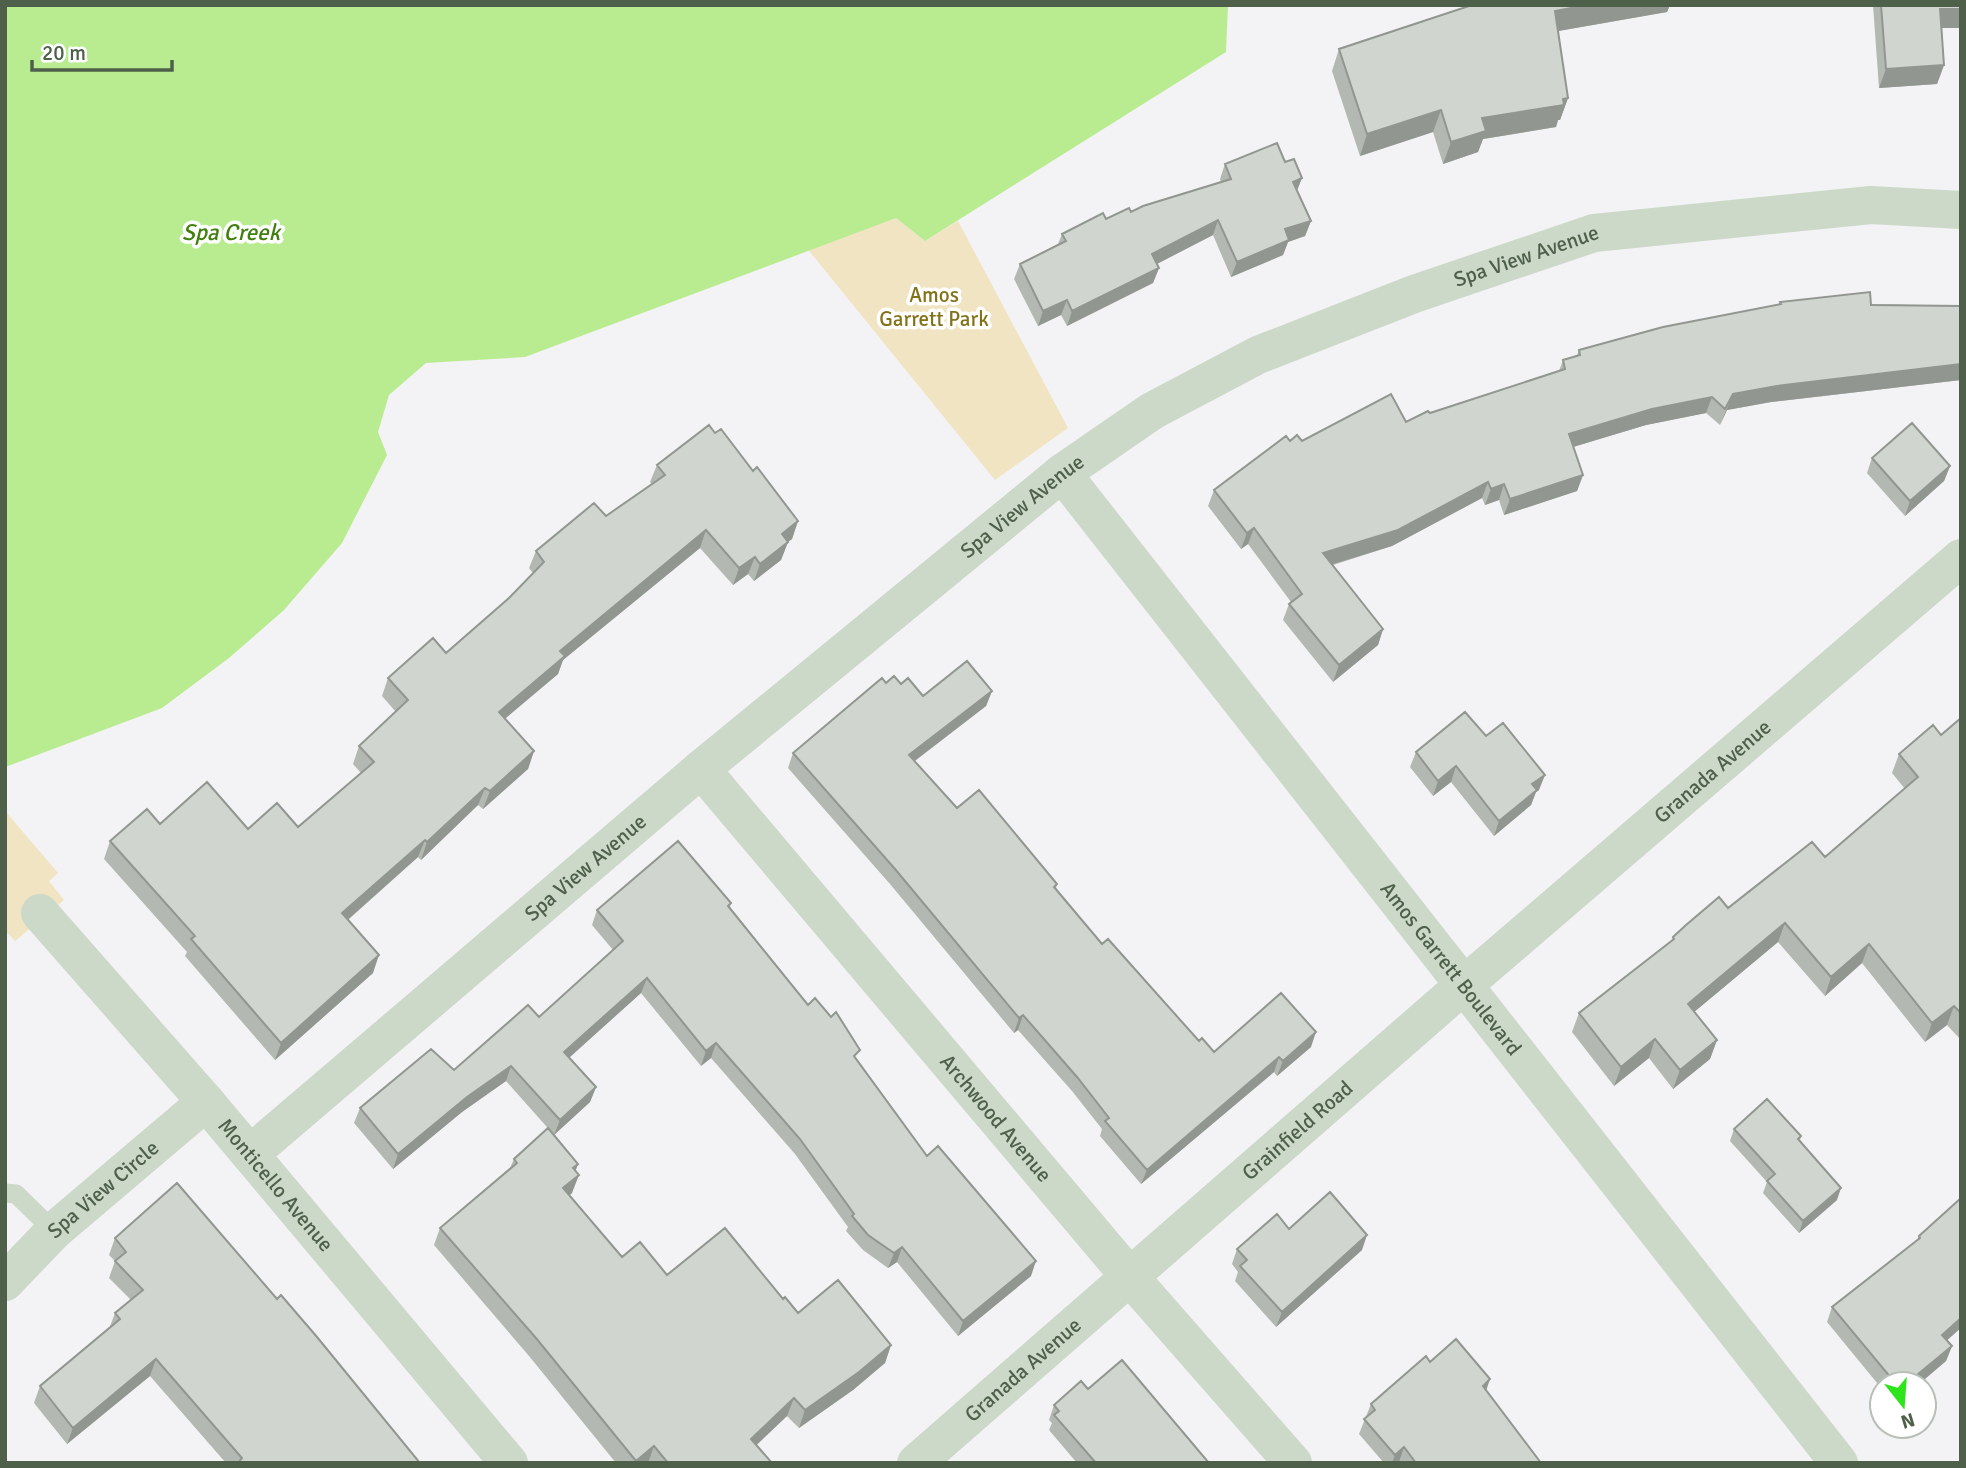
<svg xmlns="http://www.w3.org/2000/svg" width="1966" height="1468" viewBox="0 0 1966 1468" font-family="Signika,sans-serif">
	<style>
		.green { fill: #f0e4c2 }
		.water { fill: #b9ec90 }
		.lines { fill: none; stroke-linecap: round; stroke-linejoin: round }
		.lane { stroke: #ccd9c9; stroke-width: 19 }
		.street { stroke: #ccd9c9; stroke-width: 38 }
		.wall { fill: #b3b8b2 }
		.shaded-wall { fill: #929691 }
		.building { fill: #d0d6cf; stroke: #929691; stroke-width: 2 }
		.labels { text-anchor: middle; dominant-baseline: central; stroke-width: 7; stroke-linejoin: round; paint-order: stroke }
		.street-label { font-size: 21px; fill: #4e604a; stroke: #fff }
		.park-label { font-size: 21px; fill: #837218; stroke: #fff }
		.water-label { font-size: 23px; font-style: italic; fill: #41800e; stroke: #fff }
	</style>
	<rect width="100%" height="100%" fill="#f3f2f4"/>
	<path class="green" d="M896 218 925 241 958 221 1068 428 995 480 806 247Z
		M5 811 58 873 49 881 64 900 15 941 5 930Z"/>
	<path class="water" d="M5 5H1228L1226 52 925 241 896 218 525 357 426 363 389 395 378 432 387 455 342 543 284 610 229 658 162 708 8 766 5 765Z"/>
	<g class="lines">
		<path class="lane" d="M5 1193 16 1194 54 1231"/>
		<g class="street">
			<path id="s1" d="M1062 473 1839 1463"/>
			<path id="s2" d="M701 769 1130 1277 1293 1463"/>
			<path id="s3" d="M40 913 206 1102 509 1463"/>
			<path id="s4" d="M250 1154 701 769 1062 473 1152 411 1258 355 1414 294 1594 233 1871 205 1961 210"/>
			<path id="s5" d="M5 1282 54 1231 206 1102"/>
			<path id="s6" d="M916 1463 1464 985 1961 558"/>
		</g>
	</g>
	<path class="wall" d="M1472 5H1670L1667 12 1558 31 1568 98 1560 120H1558L1556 127 1483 139 1478 152 1443 164 1433 132 1360 156 1332 71 1339 49Z
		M1873 5H1961V28H1942L1944 65 1937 84 1879 88Z
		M1285 162 1302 178 1297 190 1311 221 1305 236 1288 242 1283 255 1231 277 1213 235 1157 264 1159 268 1153 283 1067 326 1061 315 1038 326 1014 279 1020 264 1058 244 1062 234 1221 182 1220 179 1225 164Z
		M1780 302 1961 306V380L1771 402 1727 410 1720 425 1706 413 1646 425 1573 447 1583 475 1577 491 1504 515 1499 500 1485 505 1482 498 1392 546 1333 565 1383 629 1378 645 1333 682 1283 620 1289 604 1291 602 1248 544 1241 549 1208 506 1214 490 1290 441H1302L1406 422 1559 371 1563 360 1577 355 1579 350 1780 304Z
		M715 433 753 471 798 521 792 539 788 542 781 560 754 581 748 574 733 585 700 548 563 660 558 674 505 718 534 751 528 769 483 809 478 805 421 860 418 857 348 920 373 973 275 1060 185 956 187 952 104 859 110 841 160 824 248 829 298 827 361 773 353 764 359 746 396 712 382 696 388 678 446 653 509 598 533 573 529 568 536 551 606 516 652 484 650 482 657 465Z
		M1872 458 1950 466 1944 481 1905 516 1867 473Z
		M886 683 901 684 923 696 992 691 986 706 915 761 957 808 1057 884 1056 888 1102 944 1199 1041 1214 1052 1311 1047 1277 1076 1274 1072 1141 1184 1100 1136 1102 1129 1072 1091 1018 1030 1014 1033 890 884 788 768 793 753Z
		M1961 718V1040L1947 1025 1925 1042 1862 963 1825 996 1778 942 1694 1012 1717 1040 1710 1059 1673 1089 1649 1058 1614 1086 1572 1032 1579 1013 1671 941 1673 937 1825 857 1905 789 1892 773 1899 754 1941 735Z
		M1486 736 1539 790 1536 792 1531 805 1494 836 1451 782 1433 796 1410 767 1416 752Z
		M731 903 730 907 808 1005 857 1059 927 1156 1031 1276 958 1336 897 1262 888 1268 863 1250 846 1231 848 1227 795 1154 711 1058 701 1066 641 993 569 1057 596 1087 590 1102 554 1135 506 1081 462 1112 393 1169 354 1123 360 1108 454 1070 539 1017 613 950 592 925 597 910Z
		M1734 1129 1801 1136 1800 1140 1837 1200 1799 1233 1763 1193 1767 1182 1730 1141Z
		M514 1159 578 1164 575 1171 572 1193 570 1195 622 1257 667 1275 783 1299 798 1313 891 1345 885 1363 853 1390 799 1428 787 1416 756 1445 772 1463H616L529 1356 434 1245 440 1228 510 1168Z
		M1961 1198 1947 1340 1952 1346 1946 1361 1919 1384H1882V1389L1827 1322 1832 1307 1917 1240 1919 1236Z
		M1289 1229 1362 1250 1276 1327 1235 1281 1238 1272 1232 1264 1237 1249Z
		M115 1238 277 1299 420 1463H226L150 1376 67 1444 34 1403 40 1386 109 1329 115 1313 131 1300 109 1278 115 1261 109 1255Z
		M1430 1362 1486 1391 1541 1463H1400L1399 1462 1398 1463H1384L1359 1434 1371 1404Z
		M1088 1389 1209 1463H1077L1049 1430 1052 1423 1049 1420 1054 1405Z"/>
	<path class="shaded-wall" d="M1587 5H1670L1667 12 1547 33 1555 11Z
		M1940 9H1961V28H1933Z
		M1944 65 1937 84 1879 88 1886 69Z
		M1568 98 1560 120H1558L1556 127 1483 139 1478 152 1443 164 1451 142 1482 118Z
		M1441 110 1433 132 1360 156 1367 134Z
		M1302 178 1296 193 1293 182Z
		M1218 220 1213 235 1147 269 1152 254Z
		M1311 221 1305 236 1288 242 1283 255 1231 277 1237 262 1285 229Z
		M1159 268 1153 283 1067 326 1072 311Z
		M1067 300 1061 315 1038 326 1043 311Z
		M1961 364V380L1771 402 1727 410 1720 425 1733 394 1777 386Z
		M1712 397 1706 413 1646 425 1563 450 1569 434 1652 409Z
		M1950 466 1944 481 1905 516 1910 501Z
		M1583 475 1577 491 1504 515 1510 499Z
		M1488 482 1482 498 1392 546 1317 569 1323 553Z
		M1504 484 1499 500 1485 505 1491 489Z
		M798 521 792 539 775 551 782 534Z
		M1254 528 1248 544 1241 549 1247 533Z
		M706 530 700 548 563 660 558 674 493 729 499 712 560 651Z
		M788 542 781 560 754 581 760 564Z
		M755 557 748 574 733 585 739 568Z
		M1383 629 1378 645 1333 682 1339 665Z
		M992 691 986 706 904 769 909 755Z
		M534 751 528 769 483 809 490 791Z
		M1456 766 1451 782 1433 796 1438 781Z
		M1545 775 1539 790 1536 792 1531 805 1494 836 1499 821 1532 784Z
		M485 788 478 805 421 860 427 842Z
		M425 840 418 857 336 930 342 913Z
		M1785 923 1778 942 1681 1023 1688 1004Z
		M1869 944 1862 963 1825 996 1831 977Z
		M379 955 373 973 275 1060 281 1043Z
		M647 978 641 993 559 1067 564 1052Z
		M1954 1006 1947 1025 1925 1042 1932 1023Z
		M1023 1015 1018 1030 1014 1033 1019 1018Z
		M1316 1032 1311 1047 1277 1076 1283 1061Z
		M1655 1039 1649 1058 1614 1086 1621 1067Z
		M1717 1040 1710 1059 1673 1089 1680 1070Z
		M716 1043 711 1058 701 1066 706 1051Z
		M1279 1057 1274 1072 1141 1184 1147 1170Z
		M511 1066 506 1081 462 1112 393 1169 398 1154 467 1097Z
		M596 1087 590 1102 554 1135 560 1120Z
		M578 1164 572 1181 579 1175 572 1193 557 1206 573 1168Z
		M1841 1188 1837 1200 1799 1233 1803 1221Z
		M1367 1235 1362 1250 1276 1327 1282 1312Z
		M902 1247 897 1262 888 1268 894 1253Z
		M1036 1261 1031 1276 958 1336 963 1321Z
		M1961 1318V1328L1936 1350 1942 1335Z
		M891 1345 885 1363 853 1390 799 1428 805 1410Z
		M1952 1346 1946 1361 1919 1384H1906Z
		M156 1359 150 1376 67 1444 73 1428Z
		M1490 1379 1485 1394 1483 1386Z
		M794 1398 787 1416 744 1457 751 1439Z
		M654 1446 648 1463H635L636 1461Z
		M1404 1447 1399 1462 1398 1463H1392L1395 1455Z"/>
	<path class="building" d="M1472 5H1587L1555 11 1568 98 1563 99 1564 105 1482 118 1486 131 1451 142 1441 110 1367 134 1339 49Z
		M1881 5H1961V9H1940L1944 65 1886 69Z
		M1277 143 1285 162 1294 159 1302 178 1293 182 1311 221 1285 229 1289 240 1237 262 1218 220 1152 254 1159 268 1072 311 1067 300 1043 311 1020 264 1066 241 1062 234 1103 213 1106 219 1129 208 1131 212 1143 206 1231 179 1225 164Z
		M1870 292 1871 305 1961 306V364L1777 386 1733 394 1725 409 1712 397 1652 409 1569 434 1583 475 1510 499 1504 484 1491 489 1488 482 1398 530 1323 553 1383 629 1339 665 1289 604 1302 594 1254 528 1247 533 1214 490 1286 436 1290 441 1297 435 1302 441 1391 394 1406 422 1428 411 1430 413 1565 369 1563 360 1580 355 1579 350 1663 327 1781 304 1780 302Z
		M1912 423 1950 466 1910 501 1872 458Z
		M709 425 715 433 721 429 753 471 757 467 798 521 782 534 788 542 760 564 755 557 739 568 706 530 560 651 565 656 499 712 534 751 490 791 485 788 427 842 425 840 342 913 379 955 281 1043 191 939 195 936 110 841 147 809 160 824 207 782 248 829 277 803 298 827 374 762 359 746 408 700 388 678 433 638 446 653 509 598 544 562 536 551 594 503 606 516 665 475 657 465Z
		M967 661 992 691 909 755 957 808 979 790 1057 884 1054 887 1102 944 1108 939 1199 1041 1202 1038 1214 1052 1281 993 1316 1032 1283 1061 1279 1057 1147 1170 1105 1121 1109 1118 1077 1077 1023 1015 1019 1018 895 869 793 753 882 678 886 683 894 676 901 684 908 678 923 696Z
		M1465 712 1486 736 1503 723 1545 775 1532 784 1537 790 1499 821 1456 766 1438 781 1416 752Z
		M1961 718V1013L1954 1006 1932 1023 1869 944 1831 977 1785 923 1688 1004 1717 1040 1680 1070 1655 1039 1621 1067 1579 1013 1674 939 1673 937 1686 925 1719 897 1728 908 1812 842 1825 857 1918 777 1899 754 1933 725 1941 735Z
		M678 841 731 903 728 906 808 1005 815 998 831 1017 836 1012 860 1050 854 1056 927 1156 938 1146 1036 1261 963 1321 902 1247 894 1253 868 1235 852 1216 854 1214 800 1139 716 1043 706 1051 647 978 564 1052 596 1087 560 1120 511 1066 467 1097 398 1154 360 1108 431 1049 454 1070 528 1005 539 1017 623 941 597 910Z
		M1767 1099 1801 1136 1798 1139 1841 1188 1803 1221 1767 1181 1775 1174 1734 1129Z
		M548 1128 578 1164 573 1168 579 1175 563 1188 622 1257 640 1242 667 1275 725 1228 783 1299 785 1297 798 1313 838 1280 891 1345 859 1372 805 1410 794 1398 751 1439 772 1463H668L654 1446 636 1461 536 1338 440 1228 517 1163 514 1159Z
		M177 1183 277 1299 281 1295 317 1337 420 1463H238L242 1458 156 1359 73 1428 40 1386 120 1319 115 1313 143 1290 115 1261 126 1252 115 1238Z
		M1330 1192 1367 1235 1282 1312 1240 1266 1247 1260 1237 1249 1277 1214 1289 1229Z
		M1961 1198V1318L1942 1335 1952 1346 1906 1384H1896L1832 1307 1920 1238 1919 1236Z
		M1456 1339 1490 1379 1483 1386 1541 1463H1416L1404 1447 1395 1455 1364 1419 1375 1410 1371 1404 1426 1356 1430 1362Z
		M1122 1360 1209 1463H1096L1054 1415 1059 1411 1054 1405 1081 1381 1088 1389Z"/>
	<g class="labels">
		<g class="street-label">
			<text stroke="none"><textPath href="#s4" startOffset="1575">Spa View Avenue</textPath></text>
			<text stroke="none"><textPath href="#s4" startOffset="1008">Spa View Avenue</textPath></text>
			<text stroke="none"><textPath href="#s6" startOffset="1055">Granada Avenue</textPath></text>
			<text stroke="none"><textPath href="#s4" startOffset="441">Spa View Avenue</textPath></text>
			<text stroke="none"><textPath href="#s1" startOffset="630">Amos Garrett Boulevard</textPath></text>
			<text stroke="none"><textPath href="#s2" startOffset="457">Archwood Avenue</textPath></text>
			<text stroke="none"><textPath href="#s6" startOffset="506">Grainfield Road</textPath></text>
			<text stroke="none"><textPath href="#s3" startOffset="360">Monticello Avenue</textPath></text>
			<text stroke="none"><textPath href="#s5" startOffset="135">Spa View Circle</textPath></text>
			<text stroke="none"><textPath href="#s6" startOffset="142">Granada Avenue</textPath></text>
		</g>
		<g class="park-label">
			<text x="934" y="295">Amos<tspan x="934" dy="24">Garrett Park</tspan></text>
		</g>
		<g class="water-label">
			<text x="231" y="232">Spa Creek</text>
		</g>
	</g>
	<rect width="1966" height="1468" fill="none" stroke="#4e604a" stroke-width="14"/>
	<g transform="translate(1903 1405) rotate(163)"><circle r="33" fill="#ffffff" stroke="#b8bfb7" stroke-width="2"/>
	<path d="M0-5L12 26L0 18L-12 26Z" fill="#2ee51b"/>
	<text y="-10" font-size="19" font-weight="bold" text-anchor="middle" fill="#4e604a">N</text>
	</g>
	<path d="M32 60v10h140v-10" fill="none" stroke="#4e604a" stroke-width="3.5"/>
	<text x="42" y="60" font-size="21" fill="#4e604a" stroke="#ffffff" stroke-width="5" paint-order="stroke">20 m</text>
</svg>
